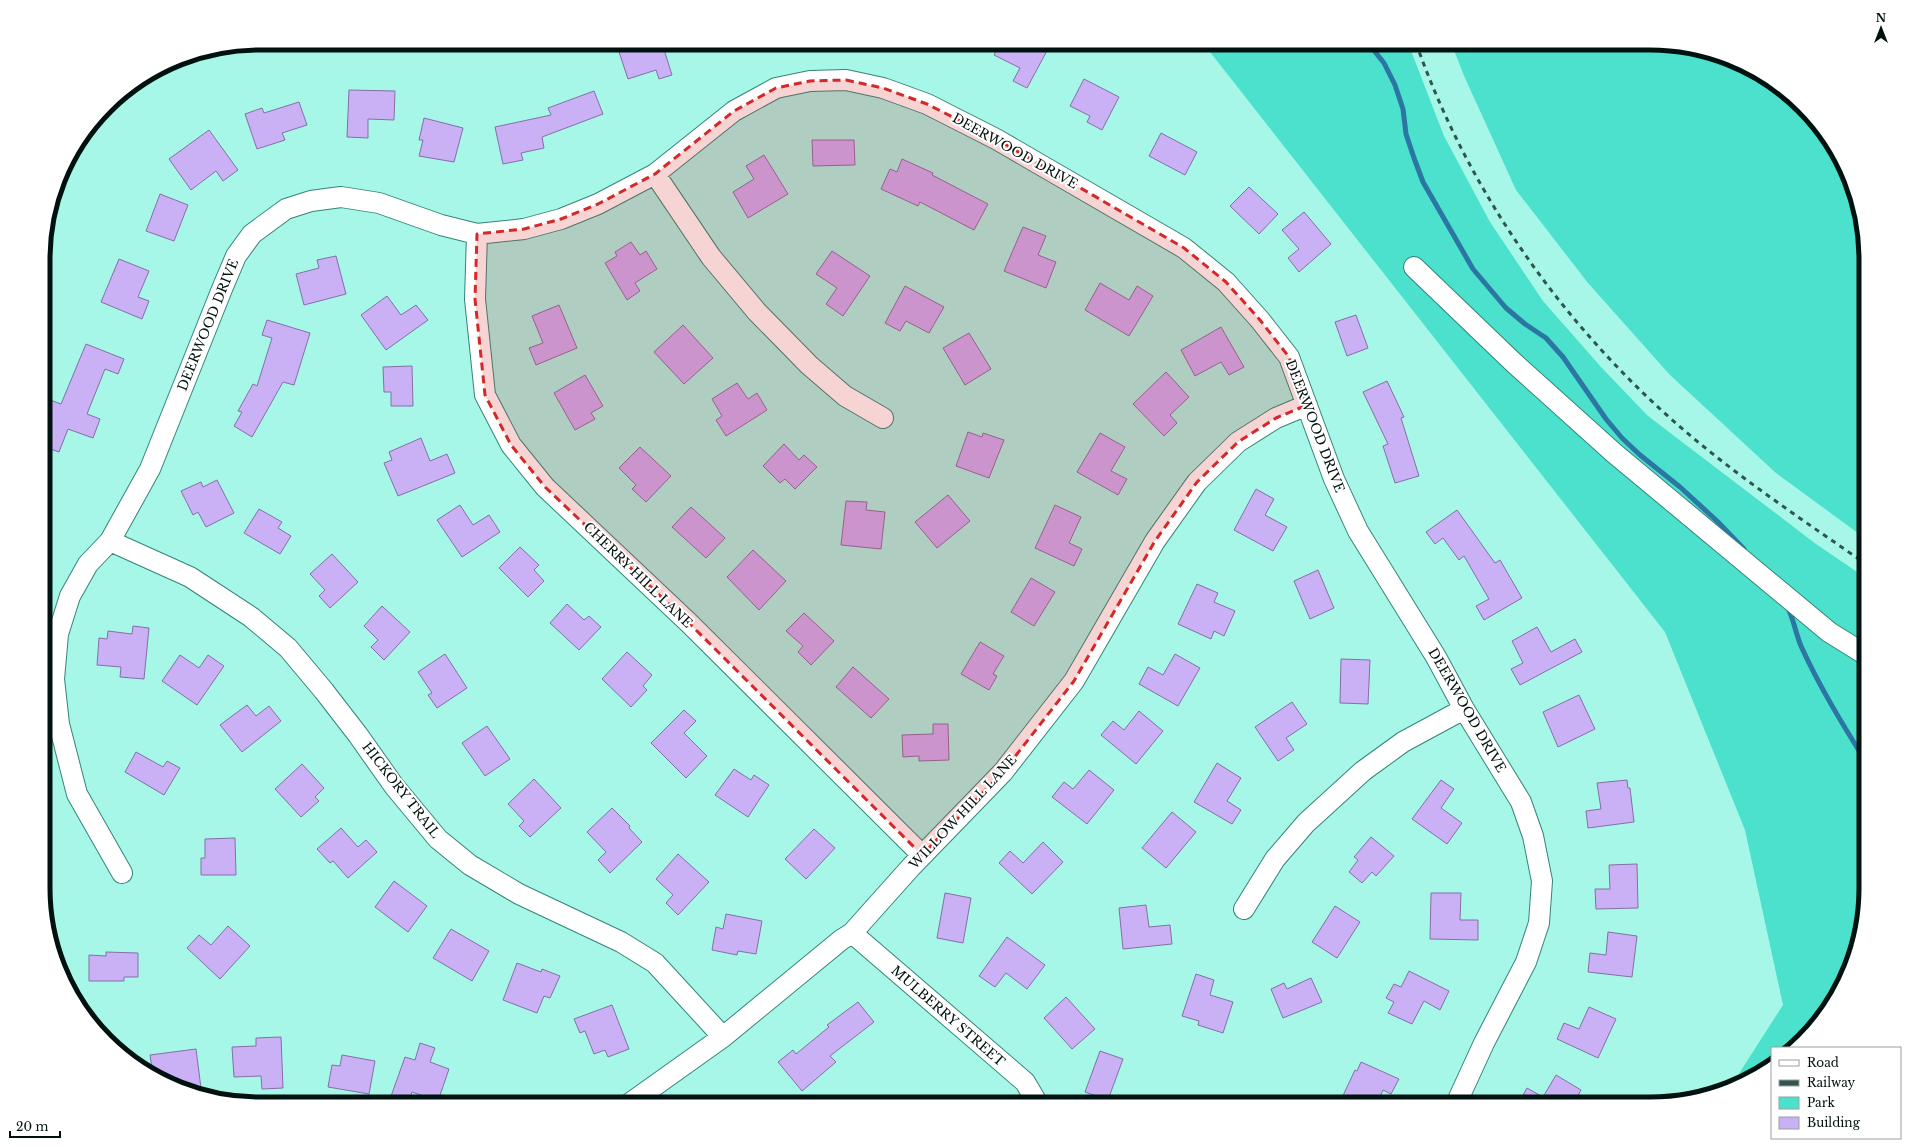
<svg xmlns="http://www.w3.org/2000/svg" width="1909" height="1147" viewBox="0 0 1909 1147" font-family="'Libre Baskerville',serif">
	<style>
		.green { fill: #4be1cc }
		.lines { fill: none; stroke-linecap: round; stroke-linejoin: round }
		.stream { stroke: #2b76a3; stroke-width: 5 }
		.building { fill: #cab0f5; stroke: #8470a4 }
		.minor-casing { stroke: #338579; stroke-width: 22 }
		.minor { stroke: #fff; stroke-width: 20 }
		.rail { stroke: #30544e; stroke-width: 3; stroke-dasharray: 5 5; stroke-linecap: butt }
		.marked { fill: #d62828; fill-opacity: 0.2; stroke: #d62828; stroke-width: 3; stroke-dasharray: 8 5; stroke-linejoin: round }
		.labels { text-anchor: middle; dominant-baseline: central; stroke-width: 4; stroke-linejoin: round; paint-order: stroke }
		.street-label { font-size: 13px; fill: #00120f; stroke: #fff }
		.rim { fill: none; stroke: #00120f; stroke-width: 5 }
	</style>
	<rect width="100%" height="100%" fill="#a7f7e8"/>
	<path class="green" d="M1203 43H1408L1444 136 1490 222 1543 301 1601 367 1648 416 1816 544 1866 578V902L1855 957 1837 996 1802 1041 1793 1048H1772V1064L1758 1075 1731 1086 1783 1005 1745 830 1665 632Z
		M1451 43H1650L1706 50 1758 72 1802 106 1837 151 1855 190 1866 245V539L1776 473 1670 375 1588 283 1516 190 1465 78Z"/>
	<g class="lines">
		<path class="stream" d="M1368 43 1384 63 1395 85 1403 109 1406 134 1414 158 1423 182 1473 269 1506 308 1525 324 1546 338 1563 357 1606 419 1622 438 1640 455 1680 487 1717 521 1744 549
			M1788 608C1794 621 1796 634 1801 646 1819 686 1843 725 1866 762"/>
	</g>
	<path class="building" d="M646 43H662L672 75 659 79 656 70 628 79 619 52Z
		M1000 43H1041L1049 47 1027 88 1013 81 1020 68 994 55Z
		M1084 79 1119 97 1102 130 1087 122 1090 116 1070 106Z
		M349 90 395 91 394 120 368 119V138L347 137Z
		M594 91 603 114 542 137 544 148 521 153 523 160 503 164 495 127 551 115 548 108Z
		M299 102 307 125 282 133 285 140 257 149 245 114 262 108 264 113Z
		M424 118 463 128 454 162 419 156 423 140H419Z
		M209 130 238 170 223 181 216 171 191 190 169 159Z
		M1161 133 1197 152 1185 175 1149 156Z
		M812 140H854L855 165 813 166Z
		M764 155 788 194 748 218 733 192 754 179 746 166Z
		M902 159 933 173 932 175 988 204 974 230 920 202 918 206 881 189 890 169 897 172Z
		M1249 187 1278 214 1259 234 1230 206Z
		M160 194 188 205 174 241 146 231Z
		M1304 212 1331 244 1299 272 1288 258 1299 249 1282 230Z
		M1023 227 1046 236 1038 255 1056 262 1046 288 1004 271Z
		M631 242 640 255 646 251 657 269 635 283 640 291 627 300 605 263 617 256 615 252Z
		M832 251 870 276 843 316 826 304 837 288 816 274Z
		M336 256 346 294 304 305 296 274 319 268 317 260Z
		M119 259 149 271 138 297 149 301 142 319 101 302Z
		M1100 283 1129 300 1137 286 1153 296 1129 336 1085 310Z
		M905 286 944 307 929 333 906 321 900 331 885 323Z
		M387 296 401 315 416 305 428 320 386 350 361 315Z
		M559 305 577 348 536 365 529 348 543 343 532 316Z
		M1356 315 1368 348 1347 356 1335 322Z
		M267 320 310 333 294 385 283 382 252 437 234 426 242 412 238 411 253 384 257 386 272 338 262 335Z
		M683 325 713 358 684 384 654 352Z
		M1221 327 1244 367 1229 375 1221 362 1195 376 1181 350Z
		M969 333 991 369 965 385 943 348Z
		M86 344 124 359 118 374 105 369 87 414 100 419 93 438 68 429 59 452 45 447V398L61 404Z
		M412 366 413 406H391V392H384L383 367Z
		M1166 372 1189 397 1170 415 1177 423 1164 436 1133 404Z
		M585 375 603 406 591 413 595 419 575 430 554 393Z
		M1387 381 1404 417 1401 418 1419 476 1395 483 1383 446 1388 444 1363 392Z
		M737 383 748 399 757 393 767 410 726 436 716 420 722 416 712 399Z
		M968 432 982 437 983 433 1004 440 989 478 956 466Z
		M1100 433 1125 447 1111 471 1127 479 1118 495 1077 472Z
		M421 438 430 461 447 454 455 473 398 496 384 463 392 460 389 452Z
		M784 444 799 460 804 455 817 467 795 489 785 479 780 483 763 466Z
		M640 447 671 476 646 502 632 489 636 485 619 468Z
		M217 480 234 513 206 527 198 512 193 515 181 491 201 482 203 487Z
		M1256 489 1274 499 1265 515 1287 527 1273 551 1234 530Z
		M948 495 970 521 937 548 915 522Z
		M846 501 867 502 866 510 885 512 881 549 841 545Z
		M460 505 473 525 489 515 500 532 462 557 437 520Z
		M1055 505 1081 517 1069 543 1082 549 1074 566 1035 548Z
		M691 507 725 538 706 558 672 527Z
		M259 509 282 522 278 528 291 536 280 554 244 533Z
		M1457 510 1495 563 1500 560 1522 598 1484 620 1476 606 1489 599 1464 556 1459 560 1443 538 1435 544 1426 532Z
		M520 547 539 565 534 570 544 581 528 597 499 568Z
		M753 550 786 581 759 610 727 577Z
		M332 554 358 582 330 608 319 596 325 590 310 574Z
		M1318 570 1334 608 1310 619 1294 581Z
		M1031 578 1055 592 1034 626 1011 612Z
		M1197 584 1218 593 1214 602 1235 611 1224 636 1214 631 1211 639 1178 624Z
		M567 604 584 620 589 616 601 627 579 650 550 623Z
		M382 606 410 632 384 660 371 647 378 640 364 626Z
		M804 613 834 641 811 665 798 652 803 646 786 631Z
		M133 626 149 628 144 679 120 677 121 667 97 665 99 638 107 639 108 631 132 634Z
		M1537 627 1551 652 1575 639 1582 652 1520 685 1511 669 1523 663 1512 641Z
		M980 642 1004 656 993 674 997 676 989 690 961 674Z
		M627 652 652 675 643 686 647 690 631 707 602 679Z
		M445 654 467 688 437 708 428 695 432 693 418 672Z
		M1175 654 1200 668 1178 706 1139 684 1148 667 1163 675Z
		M180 655 199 668 208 655 224 666 197 705 162 681Z
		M1341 659 1370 660 1368 704 1340 703Z
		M853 667 889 699 871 718 836 687Z
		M1579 695 1595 729 1558 747 1543 712Z
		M1292 702 1307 724 1286 738 1294 750 1278 761 1255 727Z
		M247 705 256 716 269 706 281 721 242 752 220 725Z
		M684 710 696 721 684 733 707 756 686 778 651 743Z
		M1139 711 1163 731 1136 764 1101 735 1113 721 1124 730Z
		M933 724H948L949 760 919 761V756L903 757 902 735 933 734Z
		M487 726 510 759 485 776 462 743Z
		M136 752 163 767 167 761 180 768 164 795 125 772Z
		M1217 763 1241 778 1227 801 1241 810 1232 824 1194 802Z
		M302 764 324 788 315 797 319 801 301 817 275 789Z
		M734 769 751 780 754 775 769 785 748 817 715 795Z
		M1089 770 1114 790 1087 824 1052 797 1064 782 1073 789Z
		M534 779 561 808 530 837 519 826 524 821 508 804Z
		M1441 780 1454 789 1441 808 1462 823 1447 844 1412 819Z
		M1627 780 1628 788H1630L1634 822 1588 828 1586 811 1601 809 1597 783Z
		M612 808 630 826 629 828 642 842 610 873 598 860 606 852 587 832Z
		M1172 812 1196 832 1166 868 1142 848Z
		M341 828 358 847 366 840 377 852 348 878 333 861 330 863 317 849Z
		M814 829 835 848 806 879 785 859Z
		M1371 837 1394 856 1376 876 1372 872 1362 883 1349 872 1358 860 1354 857Z
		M235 838 236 875H201V858H205V839Z
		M1043 842 1063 862 1032 894 999 863 1010 851 1023 863Z
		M678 854 709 882 678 915 666 903 673 895 656 879Z
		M1637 864 1638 908 1596 909 1595 889H1610L1609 865Z
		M394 881 427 906 408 932 375 907Z
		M945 893 971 898 963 943 937 938Z
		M1431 893H1461L1460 920H1478V940L1430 939Z
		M1146 905 1149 927 1170 925 1172 944 1123 949 1119 908Z
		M1335 906 1360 922 1337 958 1312 942Z
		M726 914 762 921 756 954 738 951 737 955 712 950 716 927 723 929Z
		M228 926 250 946 220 979 187 948 199 935 211 945Z
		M451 929 489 951 472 981 433 958Z
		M1608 932 1637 936 1632 977 1588 972 1590 953 1606 955Z
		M1007 937 1045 965 1027 989 1006 973 995 987 979 976Z
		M106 952 138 953V977H124V981H89V955L106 956Z
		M517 963 541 972 542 969 560 976 550 998 544 996 537 1013 503 1000Z
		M1409 971 1449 991 1440 1010 1424 1001 1412 1024 1388 1013 1394 1002 1386 998 1394 984 1401 987Z
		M1196 974 1214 980 1210 995 1233 1002 1223 1033 1198 1025 1199 1021 1182 1016Z
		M1311 978 1322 1002 1283 1018 1271 989 1284 983 1287 989Z
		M1066 997 1095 1029 1072 1049 1044 1018Z
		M858 1002 874 1022 830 1056 836 1062 802 1091 778 1062 793 1050 796 1054 829 1027 827 1025Z
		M612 1005 629 1049 608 1057 605 1050 594 1054 585 1031 580 1033 574 1019Z
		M1589 1007 1616 1019 1598 1058 1557 1039 1564 1023 1579 1029Z
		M281 1037 283 1088 262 1089 261 1076 234 1077 232 1047 256 1046V1038Z
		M420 1043 435 1048 430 1062 449 1069 438 1101 412 1092 408 1104 390 1099 405 1057 415 1060Z
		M196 1049 202 1096 183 1088 182 1082 171 1083 153 1076 150 1055Z
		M1100 1051 1123 1059 1108 1100 1085 1092Z
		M342 1055 375 1061 369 1094 328 1087 332 1065 340 1066Z
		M1361 1062 1399 1079 1391 1094 1383 1090 1377 1104H1339L1355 1070 1357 1071Z
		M1556 1075 1581 1090 1573 1104H1518L1527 1088 1543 1097Z"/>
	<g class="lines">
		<g class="minor-casing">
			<path id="minor" d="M655 174 711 257 757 312 809 365 845 396 883 418
				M477 234 475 299 485 395 511 445 545 487 689 623 922 855
				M1414 267 1514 363 1614 453 1829 632 1866 655
				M110 541 190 577 251 617 288 648 324 691 358 735 394 786 438 839 470 865 519 894 621 942 655 963 723 1037
				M122 873 77 794 59 724 54 679 58 634 70 596 88 564 110 541 150 469 222 289 236 256 252 234 286 209 311 201 341 197 379 203 441 225 477 234 524 229 561 219 598 204 655 174 734 111 776 88 810 81 846 80 883 88 927 104 996 139 1184 248 1226 282 1260 320 1289 357 1334 479 1358 531 1436 657 1464 709 1521 802 1533 836 1542 881 1539 923 1526 962 1484 1043 1456 1104
				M1244 909 1275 859 1306 823 1363 771 1403 742 1464 709
				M852 933 1025 1082 1038 1104
				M629 1104 723 1037 841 940 852 933 911 867 1003 772 1074 681 1155 541 1197 482 1238 442 1276 418 1307 405"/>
		</g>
		<use href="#minor" class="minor"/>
		<path class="rail" d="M1416 43C1470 196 1568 333 1692 437 1747 483 1807 523 1866 564"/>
	</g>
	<path class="marked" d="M846 80 883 88 927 104 996 139 1184 248 1226 282 1260 320 1289 357 1307 405 1276 418 1238 442 1197 482 1155 541 1074 681 1003 772 922 855 689 623 545 487 511 445 485 395 475 299 477 234 524 229 561 219 598 204 655 174 734 111 776 88 810 81Z"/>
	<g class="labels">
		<g class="street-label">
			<text transform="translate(1015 151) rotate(29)">DEERWOOD DRIVE</text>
			<text transform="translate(208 325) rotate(-68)">DEERWOOD DRIVE</text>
			<text transform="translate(1315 426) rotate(69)">DEERWOOD DRIVE</text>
			<text transform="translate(638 575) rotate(44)">CHERRY HILL LANE</text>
			<text transform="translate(1467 710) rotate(60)">DEERWOOD DRIVE</text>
			<text transform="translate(401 790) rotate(52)">HICKORY TRAIL</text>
			<text transform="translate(963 812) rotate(-47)">WILLOW HILL LANE</text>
			<text transform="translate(948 1016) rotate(41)">MULBERRY STREET</text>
		</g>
	</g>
	<path d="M0 0H1909V1147H0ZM259 50H1650A209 209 0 0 1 1859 259V888A209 209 0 0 1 1650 1097H259A209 209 0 0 1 50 888V259A209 209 0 0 1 259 50Z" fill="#fff" fill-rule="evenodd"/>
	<path class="rim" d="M259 50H1650A209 209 0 0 1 1859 259V888A209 209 0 0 1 1650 1097H259A209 209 0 0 1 50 888V259A209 209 0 0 1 259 50Z"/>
	<rect x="1771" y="1047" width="130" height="92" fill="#ffffff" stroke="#99a09f"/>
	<rect x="1779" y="1060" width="20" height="6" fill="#ffffff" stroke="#99a09f"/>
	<text x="1807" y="1067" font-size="12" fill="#00120f">Road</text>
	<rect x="1779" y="1080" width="20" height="6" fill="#30544e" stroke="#99a09f"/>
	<text x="1807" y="1087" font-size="12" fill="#00120f">Railway</text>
	<rect x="1779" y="1097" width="20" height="12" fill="#4be1cc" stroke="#99a09f"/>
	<text x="1807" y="1107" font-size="12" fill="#00120f">Park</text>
	<rect x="1779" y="1117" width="20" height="12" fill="#cab0f5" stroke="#99a09f"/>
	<text x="1807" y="1127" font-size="12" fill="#00120f">Building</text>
	<g transform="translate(1881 28)" stroke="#ffffff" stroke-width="3" paint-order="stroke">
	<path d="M0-3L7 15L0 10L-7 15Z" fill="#00120f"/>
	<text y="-6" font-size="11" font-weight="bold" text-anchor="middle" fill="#00120f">N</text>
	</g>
	<path d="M10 1131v6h50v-6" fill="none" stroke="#00120f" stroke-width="2"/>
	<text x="16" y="1131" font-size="12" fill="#00120f" stroke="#ffffff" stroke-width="3" paint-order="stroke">20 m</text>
</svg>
